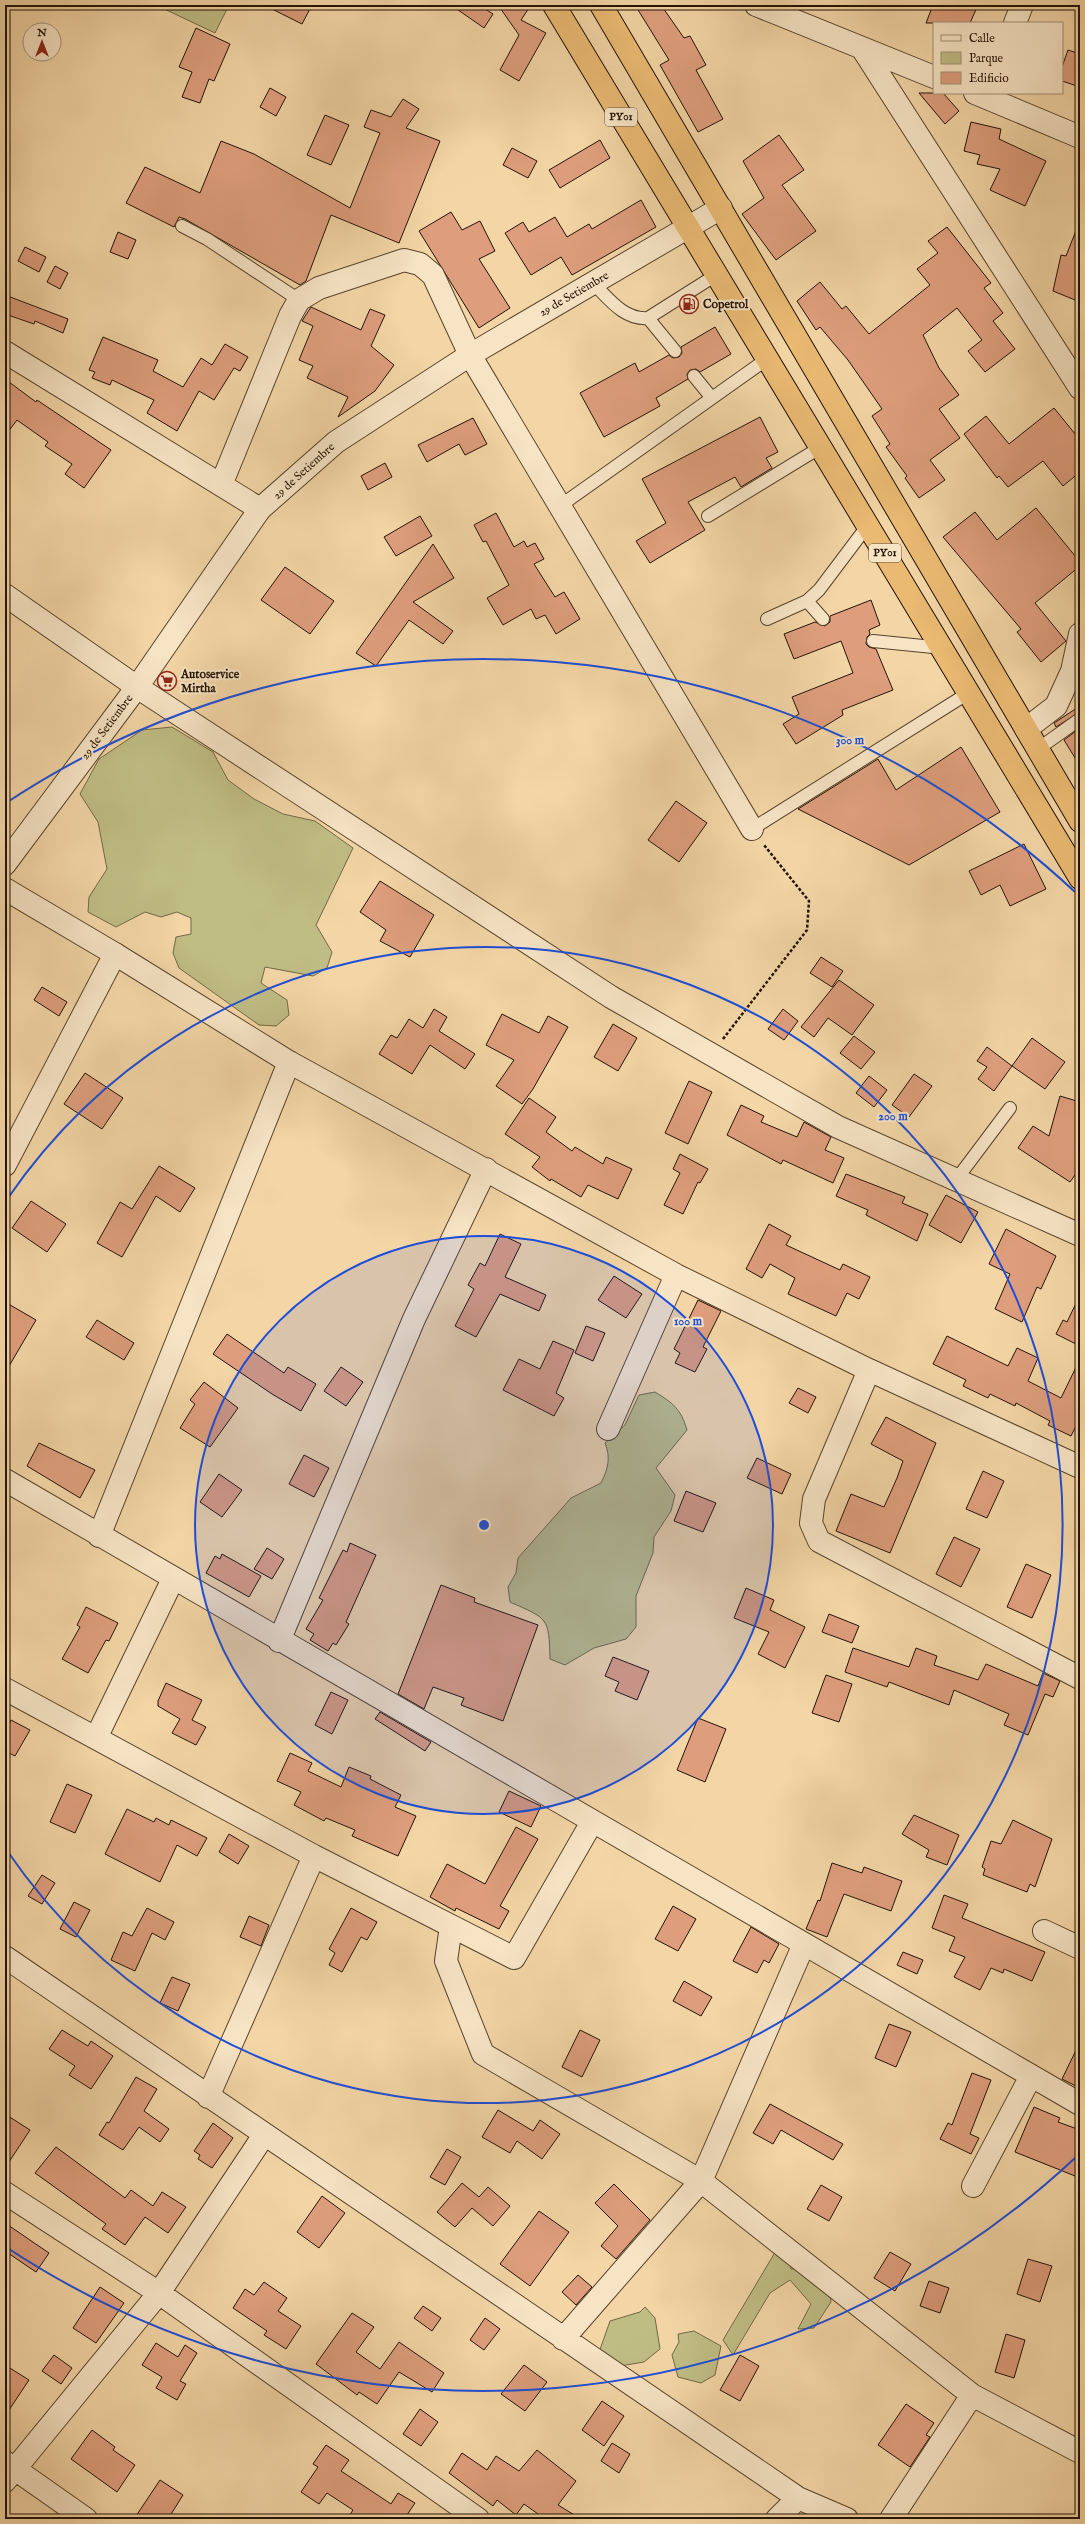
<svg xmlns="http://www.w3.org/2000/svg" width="1085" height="2524" viewBox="0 0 1085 2524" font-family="'IM FELL English',serif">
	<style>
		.green { fill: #bfbc84; stroke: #716844 }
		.building { fill: #de9e7d; stroke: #231303 }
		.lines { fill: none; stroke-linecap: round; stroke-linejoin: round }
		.service-casing { stroke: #57442c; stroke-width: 14 }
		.minor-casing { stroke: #57442c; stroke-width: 24 }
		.tertiary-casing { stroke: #57442c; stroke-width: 24 }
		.trunk-casing { stroke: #231303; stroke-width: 24 }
		.path { stroke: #231303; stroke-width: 2.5; stroke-dasharray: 3 2; stroke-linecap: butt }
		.service { stroke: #f7e4c5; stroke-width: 12 }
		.minor { stroke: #f7e4c5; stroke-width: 22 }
		.tertiary { stroke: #f7e4c5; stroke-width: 22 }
		.trunk { stroke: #eaba73; stroke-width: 22 }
		.ring { fill: none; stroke: #1d4ed8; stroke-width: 2 }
		.labels { text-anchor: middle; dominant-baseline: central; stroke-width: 4; stroke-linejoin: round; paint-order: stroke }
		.shield { fill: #f7e4c5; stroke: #63523d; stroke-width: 1 }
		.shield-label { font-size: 11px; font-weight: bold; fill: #231303 }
		.street-label { font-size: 12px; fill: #231303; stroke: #f7e4c5 }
		.poi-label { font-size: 12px; font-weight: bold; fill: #231303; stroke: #f7e4c5; text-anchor: start }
		.centre { fill: #1d4ed8; stroke: #f7e4c5; stroke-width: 2 }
		.ring-label { font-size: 12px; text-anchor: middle; font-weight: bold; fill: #1d4ed8; stroke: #f7e4c5; stroke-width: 4; stroke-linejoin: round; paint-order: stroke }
	</style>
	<rect width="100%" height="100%" fill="#f3d5a6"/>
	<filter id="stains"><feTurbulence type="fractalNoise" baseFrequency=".005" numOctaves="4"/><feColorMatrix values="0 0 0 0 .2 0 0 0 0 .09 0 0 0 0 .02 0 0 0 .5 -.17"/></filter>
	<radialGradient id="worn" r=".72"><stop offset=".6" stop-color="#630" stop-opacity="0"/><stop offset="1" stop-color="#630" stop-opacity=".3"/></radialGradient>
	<path class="green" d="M156 5H229L215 33Z
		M172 727 213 752 228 780 254 799 283 814 315 821 353 848 316 925 332 952 327 968 313 976 265 967 261 983 287 1000 289 1015 276 1026 259 1025 179 968 173 953 176 937 191 934V918L177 912 161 917 145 912 116 927 88 912 89 897 107 869 98 822 80 794 99 759 142 730Z
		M655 1392C673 1403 681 1409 687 1430L656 1468 675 1495 671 1511 654 1537 653 1553 636 1596V1627L626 1639 594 1648 565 1665 550 1659C549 1617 548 1619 510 1602L508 1587 516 1573 518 1558 571 1498 601 1483C608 1469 611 1458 605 1443L625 1425 639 1395Z
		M777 2249 790 2254 791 2269 815 2268 829 2287 831 2302 814 2328 798 2329 811 2304 790 2280 770 2293 733 2355 723 2340Z
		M645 2307 655 2318 660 2349 644 2362 620 2366 597 2358 610 2321 640 2312Z
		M694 2331 721 2346 715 2375 701 2383 678 2377 672 2355 679 2342 678 2334Z"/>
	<path class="building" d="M264 5H312L302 24Z
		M451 5H479L493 14 484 28Z
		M498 5H531L521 20 546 33 519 81 500 70 519 35Z
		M635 5H661L684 38 690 36 706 65 696 70 723 119 698 132 660 65 669 60Z
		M933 5H978L970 23H926Z
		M196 28 230 44 214 81 209 79 200 103 182 97 192 72 179 67Z
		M1068 50 1080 54V87L1062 81V67Z
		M270 88 286 97 276 116 260 107Z
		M919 93H943L959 111 945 124Z
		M403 99 419 109 406 128 440 141 399 243 331 215 306 281 300 285 185 219 179 217 174 227 126 203 145 167 200 193 221 141 254 154 350 208 380 133 364 127 371 110 391 117Z
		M325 115 349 125 331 165 307 155Z
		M971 122 1001 129 999 139 1046 161 1025 206 990 190 1000 169 977 164 980 155 964 151Z
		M779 135 804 170 782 185 816 231 776 260 742 214 764 198 743 161Z
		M600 140 610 158 560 188 549 170Z
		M512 148 537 161 528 178 503 165Z
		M641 200 656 227 572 275 561 257 531 275 505 233 523 222 529 232 555 217 567 237 589 224 592 229Z
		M451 212 462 230 480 221 495 251 479 259 510 308 479 328 419 231Z
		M1079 223H1080V302L1053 291 1061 255 1066 256Z
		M947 227 991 283 984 288 1003 313 993 321 1015 349 985 372 968 351 982 340 957 308 923 335 939 368 959 395 939 409 960 438 930 460 945 480 919 498 905 478 907 476 886 447 890 444 872 416 882 409 848 360 820 327 816 330 797 301 820 282 842 309 846 306 869 334 930 285 917 269 938 253 928 241Z
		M118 232 136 240 128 259 110 252Z
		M25 247 46 257 39 272 18 261Z
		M55 266 68 273 60 289 47 282Z
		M5 295 68 319 63 333 35 321 34 324 5 314Z
		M311 307 361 330 370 309 385 315 371 346 394 365 375 391 338 417 348 397 307 378 313 366 299 360 313 326 302 321Z
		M715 327 731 354 700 372 696 369 690 370 687 374 688 379 656 398 660 406 604 437 580 393 635 363 639 372 669 355 673 358 679 357 682 353 681 347Z
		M103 337 158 360 153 371 183 387 201 358 212 365 225 344 248 357 240 371 234 368 214 400 199 391 177 431 147 413 154 400 112 380 110 385 92 378 95 372 89 370Z
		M5 379 36 402 37 400 111 450 84 488 65 474 72 464 45 446 48 442 17 420 5 436Z
		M1054 408 1080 440V472L1063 486 1043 461 1008 487 999 476 997 478 964 434 986 416 1009 444Z
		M760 417 778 452 766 458 772 468 741 487 735 477 688 502 705 530 650 563 636 541 666 523 642 479Z
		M473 418 487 444 465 455 459 444 427 462 418 445Z
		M385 463 392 477 368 490 361 476Z
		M1036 508 1080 562V566L1035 603 1066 641 1041 662 1017 632 1021 629 943 537 975 512 997 540Z
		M496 513 514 547 524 541 527 547 535 543 544 559 534 564 555 597 564 592 580 619 556 634 545 615 536 619 531 609 503 625 487 598 509 585 486 541 483 542 474 525Z
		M420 516 432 536 396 556 384 537Z
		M433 544 454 578 413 602 453 631 443 644 409 620 376 666 356 653Z
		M285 567 334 601 310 634 261 600Z
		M871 600 880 625 869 630 870 634 867 637 866 644 869 647 876 649 893 690 842 710 843 715 796 744 783 724 799 714 792 697 853 673 841 641 794 659 784 634 815 622 825 626 830 622V616Z
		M1080 706V712L1056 727 1054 723Z
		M1080 728V766L1064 740Z
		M961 747 1000 812 909 865 798 809 878 759 896 790Z
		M676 801 707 823 679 862 648 840Z
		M1024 844 1046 889 1010 906 1000 885 981 895 969 871Z
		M380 881 434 915 410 957 380 941 386 930 360 912Z
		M821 957 843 971 832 987 810 973Z
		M839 980 874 1005 852 1035 828 1018 814 1037 801 1027Z
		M42 987 67 1002 59 1016 34 1000Z
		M434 1009 447 1017 439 1031 475 1054 465 1069 430 1045 412 1074 379 1054 391 1035 397 1038 409 1019 423 1028Z
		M783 1009 798 1021 784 1040 768 1029Z
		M502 1014 539 1033 548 1016 568 1027 533 1089 522 1104 496 1086 514 1060 486 1045Z
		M613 1024 637 1038 618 1071 594 1057Z
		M854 1036 875 1052 861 1069 840 1053Z
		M1032 1038 1065 1062 1045 1089 1012 1066 994 1091 978 1079 987 1067 977 1061 987 1047 1012 1066Z
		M85 1073 123 1098 102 1129 64 1104Z
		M914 1074 932 1086 909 1117 892 1105Z
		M869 1076 887 1090 874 1107 856 1093Z
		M689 1081 712 1092 688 1144 665 1133Z
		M1060 1096 1080 1102V1168L1070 1182 1018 1148 1033 1126 1049 1136Z
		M529 1098 556 1117 546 1132 572 1151 575 1147 603 1164 606 1157 632 1169 618 1199 588 1185 581 1197 551 1179 550 1181 532 1167 540 1157 505 1134Z
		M741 1105 764 1116 761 1122 797 1137 804 1122 831 1137 825 1150 844 1158 833 1183 783 1160 781 1164 727 1135Z
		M680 1154 708 1169 700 1183 698 1182 683 1214 664 1205 680 1173 673 1169Z
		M159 1166 195 1188 180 1212 156 1196 122 1257 97 1243 120 1202 132 1209Z
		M846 1174 905 1197 902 1203 928 1214 917 1241 866 1215 868 1210 836 1196Z
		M946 1195 978 1212 961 1243 929 1225Z
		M31 1201 66 1224 47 1252 12 1228Z
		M769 1224 791 1236 786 1245 840 1270 843 1264 870 1277 859 1299 847 1293 836 1316 788 1294 795 1278 770 1264 762 1278 746 1269Z
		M1006 1229 1056 1256 1041 1289 1037 1287 1022 1322 995 1309 1010 1274 989 1264Z
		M500 1234 521 1244 505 1277 546 1295 539 1311 500 1294 476 1337 455 1326 474 1289 468 1285 480 1263 485 1266Z
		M614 1276 642 1294 626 1318 598 1300Z
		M1080 1295V1346L1056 1334 1063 1320 1067 1322Z
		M698 1300 721 1311 703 1347 707 1349 695 1372 675 1363 680 1353 674 1349Z
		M5 1302 36 1320 5 1373Z
		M97 1320 134 1343 124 1360 86 1337Z
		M586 1326 605 1333 593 1361 575 1353Z
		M227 1334 284 1373 288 1367 316 1384 301 1411 272 1394 213 1354Z
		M947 1336 1008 1366 1017 1348 1038 1358 1028 1381 1061 1398 1080 1359V1418L1071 1436 1048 1425 1050 1421 1016 1403 1015 1406 990 1394 988 1398 963 1386 966 1380 933 1364Z
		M553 1341 574 1350 556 1393 564 1398 554 1416 503 1390 519 1359 540 1369Z
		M341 1367 363 1382 346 1406 324 1391Z
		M204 1382 238 1408 210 1447 180 1428 195 1404 190 1400Z
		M798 1388 816 1397 808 1413 789 1403Z
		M886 1417 936 1443 890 1553 836 1531 851 1494 884 1507 897 1478 903 1461 871 1444Z
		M39 1443 95 1470 80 1498 27 1466Z
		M304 1455 329 1468 314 1497 289 1484Z
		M757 1458 791 1474 782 1494 747 1478Z
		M983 1471 1004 1481 987 1518 966 1509Z
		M219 1474 242 1490 222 1517 200 1502Z
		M686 1491 716 1503 703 1532 674 1521Z
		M954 1537 980 1549 961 1587 936 1574Z
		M350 1543 376 1555 346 1622 349 1624 336 1645 333 1643 328 1651 310 1640 314 1634 306 1629 323 1600 319 1598 343 1550 347 1552Z
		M267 1548 284 1559 272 1579 254 1569Z
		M222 1554 261 1576 249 1597 206 1573 215 1556 220 1559Z
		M1026 1564 1051 1575 1032 1618 1007 1607Z
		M441 1585 475 1598 474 1602 538 1625 503 1721 461 1705 464 1698 433 1687 424 1709 398 1694Z
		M746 1588 774 1600 770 1610 805 1627 785 1668 758 1654 769 1632 734 1618Z
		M86 1607 118 1623 109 1641 106 1640 88 1673 62 1659 80 1627 77 1625Z
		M829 1614 859 1626 852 1643 822 1632Z
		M853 1648 909 1667 916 1648 937 1656 934 1665 978 1680 986 1664 1038 1686 1043 1673 1060 1681 1053 1697 1045 1694 1028 1735 1004 1725 1009 1714 954 1690 949 1705 889 1682 887 1687 845 1672Z
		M613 1657 649 1671 637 1700 615 1691 619 1682 605 1676Z
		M826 1675 852 1684 839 1722 812 1713Z
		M166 1683 202 1700 192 1720 206 1727 196 1745 172 1733 180 1719 158 1706V1701Z
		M331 1692 348 1700 332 1734 315 1725Z
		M380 1712 431 1742 425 1751 375 1719Z
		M698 1718 726 1729 705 1782 677 1770Z
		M11 1720 30 1730 15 1756 5 1751V1732Z
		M290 1753 312 1763 308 1771 341 1787 349 1767 371 1776 370 1779 401 1795 395 1807 416 1816 398 1856 352 1836 355 1830 326 1818 324 1821 294 1805 301 1792 277 1781Z
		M67 1784 92 1795 75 1833 50 1822Z
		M509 1791 541 1806 531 1827 499 1812Z
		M127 1809 154 1822 156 1818 169 1825 171 1820 207 1838 197 1856 177 1845 160 1882 105 1854Z
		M914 1815 959 1835 947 1865 926 1857 929 1850 902 1834Z
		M1013 1820 1052 1839 1035 1887 1030 1884 1027 1892 983 1875 985 1869 982 1867 991 1841 1001 1844Z
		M516 1827 538 1839 500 1906 509 1911 499 1929 456 1908 455 1911 430 1897 447 1864 485 1884Z
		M229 1834 249 1846 238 1864 219 1852Z
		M832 1863 862 1873 864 1867 902 1881 891 1911 844 1894 827 1937 806 1929 818 1900 820 1901Z
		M42 1875 55 1883 42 1904 28 1896Z
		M944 1895 968 1904 962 1918 1045 1952 1032 1981 1004 1969 1003 1973 991 1968 980 1990 954 1977 965 1957 949 1951 955 1937 932 1928Z
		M74 1902 90 1910 76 1937 60 1929Z
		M673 1906 696 1919 678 1951 655 1939Z
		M147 1908 174 1922 165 1940 152 1933 135 1971 111 1960 123 1932 132 1936Z
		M351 1908 377 1922 367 1940 361 1937 342 1972 329 1965 335 1953 329 1949Z
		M249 1916 269 1925 261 1946 240 1937Z
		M751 1927 779 1944 769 1963 764 1960 757 1973 733 1961Z
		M903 1952 923 1960 917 1974 897 1965Z
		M172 1977 190 1984 178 2011 160 2003Z
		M684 1981 712 1997 701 2016 673 2001Z
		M889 2024 911 2032 896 2067 875 2058Z
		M62 2030 88 2046 91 2041 113 2056 91 2089 69 2075 75 2066 49 2049Z
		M580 2030 600 2040 582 2077 562 2067Z
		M1080 2042V2088L1062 2079Z
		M972 2073 991 2080 970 2134 979 2138 971 2154 940 2139 948 2123 952 2125Z
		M136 2077 157 2089 144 2111 169 2129 160 2142 139 2127 123 2150 99 2135 107 2122 109 2123Z
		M770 2104 843 2144 833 2160 781 2130 773 2144 753 2133Z
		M1034 2107 1060 2118 1058 2122 1080 2130V2178L1015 2152Z
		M498 2110 533 2131 540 2120 560 2134 542 2159 517 2141 510 2153 482 2137Z
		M5 2114 30 2130 5 2168Z
		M213 2123 233 2138 212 2168 198 2159 200 2155 194 2151Z
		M56 2147 125 2198 131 2190 153 2206 162 2192 186 2207 168 2233 145 2217 125 2245 102 2229 106 2224 35 2173Z
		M447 2149 461 2157 445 2185 430 2177Z
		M462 2183 479 2197 488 2187 510 2206 493 2226 472 2208 455 2227 437 2212Z
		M614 2184 650 2220 616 2259 601 2246 618 2226 595 2203Z
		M821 2185 842 2197 829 2221 807 2209Z
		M322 2196 345 2213 319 2248 297 2232Z
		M539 2211 569 2232 530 2286 500 2264Z
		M5 2223 49 2253 36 2272 5 2251Z
		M890 2252 911 2264 895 2291 874 2278Z
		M1028 2259 1052 2266 1040 2302 1017 2294Z
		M578 2275 592 2287 576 2305 562 2292Z
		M929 2281 949 2288 940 2313 920 2306Z
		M264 2282 287 2298 278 2311 301 2326 286 2349 264 2335 267 2331 233 2308 245 2289 254 2295Z
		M100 2287 124 2303 96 2343 73 2328Z
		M423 2306 441 2318 432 2331 414 2318Z
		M352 2313 374 2327 356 2352 380 2369 399 2342 444 2373 432 2392 399 2372 377 2404 359 2392 357 2395 316 2364Z
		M485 2318 500 2329 484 2350 470 2340Z
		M1006 2334 1025 2340 1014 2378 995 2372Z
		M156 2343 178 2357 185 2345 197 2353 180 2381 186 2384 177 2400 156 2388 162 2377 142 2365Z
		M54 2355 72 2368 61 2384 42 2371Z
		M740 2355 759 2366 740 2401 720 2390Z
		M5 2365 29 2380 5 2416Z
		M524 2365 547 2382 525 2411 501 2394Z
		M602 2401 624 2416 604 2446 582 2430Z
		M906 2404 934 2423 926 2435 930 2437 910 2467 878 2445Z
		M420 2409 438 2422 421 2446 403 2434Z
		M92 2430 115 2447 113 2450 135 2465 117 2492 71 2459Z
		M612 2443 630 2454 619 2473 601 2461Z
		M326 2445 349 2460 341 2471 367 2488 391 2504 398 2493 415 2503 407 2515 414 2519H347L353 2510 327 2493 319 2504 301 2492 318 2467 313 2464Z
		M537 2450 576 2481 558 2505 581 2519H545L524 2504 516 2515 497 2500 493 2506 449 2473 462 2453 487 2470 496 2456 519 2471Z
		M160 2480 183 2495 168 2519H134Z"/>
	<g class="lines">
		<g class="service-casing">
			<path id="service" d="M182 226 207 239 299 300
				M593 283C609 299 624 320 648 318L675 351
				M648 318 716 275
				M694 376 711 397
				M560 506 767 359
				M708 516 821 447
				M807 601 823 619
				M767 619 807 601 819 590 868 525
				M873 641 943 648
				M1038 749 1080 719
				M752 829 970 692
				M956 1180 1010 1108"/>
		</g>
		<g class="minor-casing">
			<path id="minor" d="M756 5 934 77
				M1015 23 1022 5
				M862 48 1080 388
				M975 93 1080 137
				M687 228 721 208
				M5 352 260 509
				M221 485 290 316 299 300 319 288 404 260 420 264 433 275 470 355 752 829
				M5 595 137 687 611 997 838 1127 1080 1235
				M1026 729 1056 706 1072 671 1080 634
				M115 954 289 1062 676 1275 869 1370 1080 1467
				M869 1370 814 1499 811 1523 819 1541 1080 1678
				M608 1429 676 1275
				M5 1480 1080 2104
				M99 1536 289 1062
				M279 1641 414 1319 486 1169
				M5 1689 314 1856 514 1958 592 1822
				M96 1738 173 1579
				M451 1926 446 1961 483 2054 701 2181 972 2395 1080 2452
				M1044 1931 1080 1948
				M5 1957 798 2498 847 2519
				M208 2097 314 1856
				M973 2186 1031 2076
				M5 2193 159 2293 478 2519
				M563 2339 701 2181 804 1944
				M5 2462 86 2519
				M5 2481 159 2293 264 2135
				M777 2519 798 2498
				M891 2519 972 2395"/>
		</g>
		<g class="tertiary-casing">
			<path id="tertiary" d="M5 864 137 687 260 509 336 442 470 355 687 228
				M5 889 115 954 5 1165"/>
		</g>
		<g class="trunk-casing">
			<path id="trunk" d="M554 5 1080 878
				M601 5 1080 821"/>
		</g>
		<path class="path" d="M723 1039 807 930 809 901 764 845"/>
		<use href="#service" class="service"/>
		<use href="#minor" class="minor"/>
		<use href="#tertiary" class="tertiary"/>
		<use href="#trunk" class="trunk"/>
	</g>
	<circle cx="484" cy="1525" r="289" fill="#1d4ed8" fill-opacity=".12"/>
	<g class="ring">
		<circle cx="484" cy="1525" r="289"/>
		<path d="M8 1198A578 578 0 1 1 8 1852"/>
		<path d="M1075 2158A866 866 0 0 1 6 2247M6 803A866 866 0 0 1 1075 892"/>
	</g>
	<defs>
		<g id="fuel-ring" transform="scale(1)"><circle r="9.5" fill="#f7e4c5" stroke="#8f2418" stroke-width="1.5"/><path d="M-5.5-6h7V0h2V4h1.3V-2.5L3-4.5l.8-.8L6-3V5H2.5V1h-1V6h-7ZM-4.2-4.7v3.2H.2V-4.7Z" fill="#8f2418"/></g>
		<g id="supermarket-ring" transform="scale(1)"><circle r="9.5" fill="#f7e4c5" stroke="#8f2418" stroke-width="1.5"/><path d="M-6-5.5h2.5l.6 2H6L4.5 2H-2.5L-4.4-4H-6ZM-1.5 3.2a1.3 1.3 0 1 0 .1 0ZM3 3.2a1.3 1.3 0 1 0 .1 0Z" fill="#8f2418"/></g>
	</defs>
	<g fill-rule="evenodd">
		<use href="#fuel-ring" x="689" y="304"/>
		<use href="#supermarket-ring" x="167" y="681"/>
	</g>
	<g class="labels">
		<g class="shield">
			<rect x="605" y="108" width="32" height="18" rx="3"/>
			<rect x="869" y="544" width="32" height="18" rx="3"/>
		</g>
		<g class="shield-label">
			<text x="621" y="117">PY01</text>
			<text x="885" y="553">PY01</text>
		</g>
		<g class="street-label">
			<text transform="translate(574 294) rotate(-30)">29 de Setiembre</text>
			<text transform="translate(304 471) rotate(-42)">29 de Setiembre</text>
			<text transform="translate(107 727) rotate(-53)">29 de Setiembre</text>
		</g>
		<g class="poi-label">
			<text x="703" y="304">Copetrol</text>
			<text x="181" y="674">Autoservice<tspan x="181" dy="14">Mirtha</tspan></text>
		</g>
	</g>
	<circle cx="484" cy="1525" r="6" class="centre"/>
	<g class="ring-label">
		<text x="850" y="744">300 m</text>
		<text x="893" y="1120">200 m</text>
		<text x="688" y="1325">100 m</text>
	</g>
	<rect width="1085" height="2524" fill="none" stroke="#f3d5a6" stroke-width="20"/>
	<rect x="6" y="6" width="1073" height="2512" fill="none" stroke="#231303" stroke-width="2"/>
	<rect x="10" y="10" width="1065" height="2504" fill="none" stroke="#231303"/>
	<rect x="933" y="22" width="130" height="72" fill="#f7e4c5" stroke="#a29077"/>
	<rect x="941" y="35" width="20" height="6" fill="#f7e4c5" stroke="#a29077"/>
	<text x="969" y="42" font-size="12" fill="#231303">Calle</text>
	<rect x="941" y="52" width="20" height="12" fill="#bfbc84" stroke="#a29077"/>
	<text x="969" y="62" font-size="12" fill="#231303">Parque</text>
	<rect x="941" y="72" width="20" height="12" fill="#de9e7d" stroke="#a29077"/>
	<text x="969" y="82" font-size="12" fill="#231303">Edificio</text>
	<g transform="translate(42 42)"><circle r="19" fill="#f7e4c5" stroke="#a29077"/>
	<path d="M0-3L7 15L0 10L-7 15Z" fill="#8f2418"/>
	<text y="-6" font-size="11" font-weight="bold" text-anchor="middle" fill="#231303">N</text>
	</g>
	<rect width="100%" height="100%" filter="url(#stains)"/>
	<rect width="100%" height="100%" fill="url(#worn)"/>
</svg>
